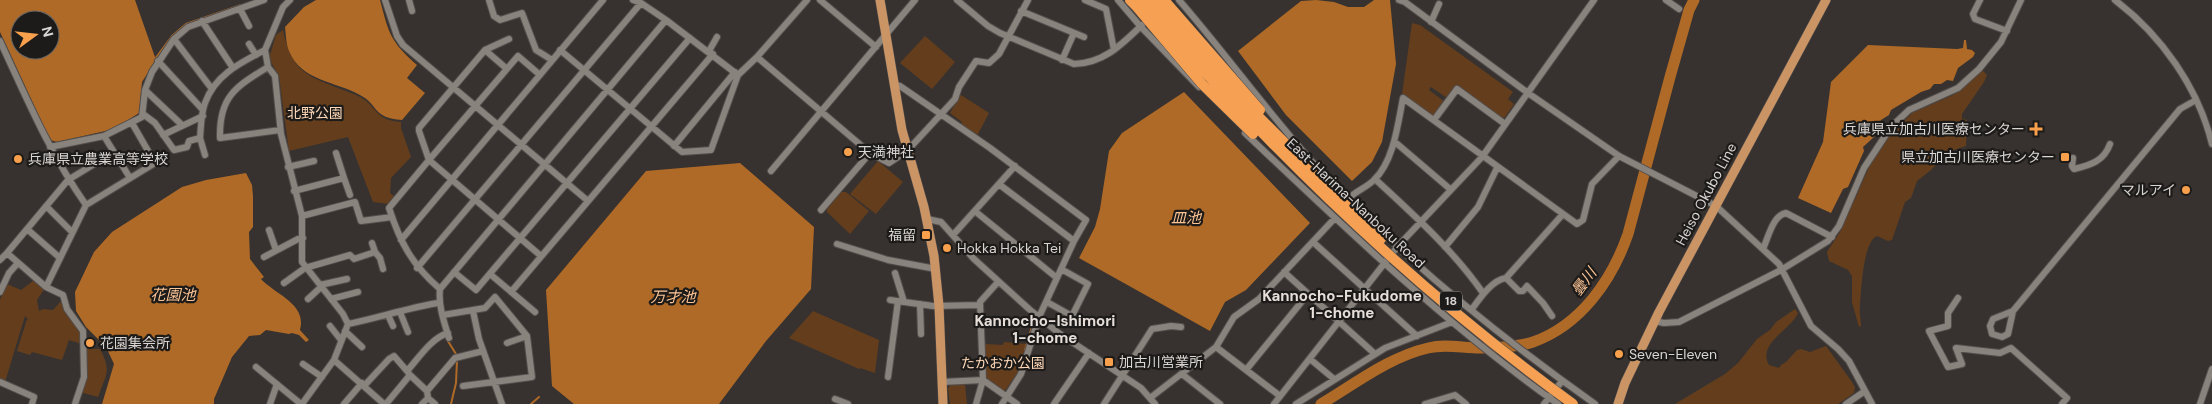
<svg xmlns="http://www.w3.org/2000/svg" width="2212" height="404" viewBox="0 0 2212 404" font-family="'DM Sans','Noto Sans JP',sans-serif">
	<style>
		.green { fill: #643e1c }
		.water { fill: #af6a27; fill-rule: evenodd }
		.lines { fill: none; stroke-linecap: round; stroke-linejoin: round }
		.stream { stroke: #af6a27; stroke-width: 2 }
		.river { stroke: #af6a27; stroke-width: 11 }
		.minor-casing { stroke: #534e4c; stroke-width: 8 }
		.major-casing { stroke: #534e4c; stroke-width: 10 }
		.highway-casing { stroke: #534e4c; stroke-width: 11 }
		.minor { stroke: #89837e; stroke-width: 6 }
		.major { stroke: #ca9464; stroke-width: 9 }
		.highway { stroke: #f5a052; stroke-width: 10 }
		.highway-bridge-casing { stroke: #534e4c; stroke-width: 11; stroke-linecap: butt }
		.highway-bridge { stroke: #f5a052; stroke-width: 10 }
		.poi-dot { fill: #f9a04d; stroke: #1d1b19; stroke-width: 2 }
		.labels { text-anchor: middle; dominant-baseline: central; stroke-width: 4.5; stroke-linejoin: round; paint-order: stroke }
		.shield { fill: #1d1b19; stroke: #a19d9b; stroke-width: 1 }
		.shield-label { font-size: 12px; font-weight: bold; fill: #d9d5d3 }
		.park-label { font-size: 14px; fill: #fed7b8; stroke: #1d1b19 }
		.poi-label { font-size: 14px; fill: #d9d5d3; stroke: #1d1b19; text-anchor: start }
		.street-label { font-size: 14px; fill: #d9d5d3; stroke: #1d1b19 }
		.water-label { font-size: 15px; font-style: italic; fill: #fdc596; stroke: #1d1b19 }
		.neighbourhood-label { font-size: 15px; font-weight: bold; fill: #e5ded9; stroke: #1d1b19 }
	</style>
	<rect width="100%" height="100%" fill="#37322f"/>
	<path class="green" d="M1412 23 1420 25 1513 92 1508 99 1514 104 1505 117 1502 118 1457 85 1447 98 1431 87 1429 90 1445 102 1435 115 1432 116 1402 94Z
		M283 30C291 68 303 75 338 88 345 91 353 93 360 97 378 107 374 120 401 122V128L411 157 391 178 390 193 395 197 389 204 373 202 348 137 289 151 279 76 271 62 270 55 276 35Z
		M925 36 955 62 932 89 900 63Z
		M1982 70 1987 75 1984 82 1962 114V119L1967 120V124L1966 146 1948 152 1931 170 1917 181 1911 198 1905 202 1892 240 1888 241 1877 236C1863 241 1861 292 1860 306 1859 313 1861 319 1861 326L1859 327 1852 302V276L1848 270 1829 261 1827 252 1840 232 1871 163 1889 136 1912 113 1953 95Z
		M961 95 989 113 977 136 960 126 962 122 950 113Z
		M878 161 903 182 876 214 850 194Z
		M841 192H846L869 211 850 234 827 212V209Z
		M33 281 45 288 37 300 39 311 43 309 53 310 63 299 80 329 82 344 69 340 62 360 32 352 30 355 17 351 27 319 30 321 25 316 5 382 0 380V300L7 284 21 290Z
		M1795 309 1798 313C1790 331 1757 343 1769 365L1779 368 1781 365 1786 362 1797 350 1801 349 1810 352 1826 346 1852 382 1855 387 1854 393 1838 404H1675L1725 374 1738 363 1757 339 1770 330 1776 322Z
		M813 311 879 340 875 373 860 368 859 369 789 338Z
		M1004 342 1026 344 1018 372 1004 392 985 377 984 344 1003 345Z
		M86 349H100C112 372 106 374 98 397L80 392Z
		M951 385H965L967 404H950L948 388Z"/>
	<path class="water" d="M0 0H135L156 60 142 82 139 113 114 129 57 142 50 140 0 32ZM20 20H50V50H20Z
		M316 0H380C389 34 390 41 417 65L407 78 425 93 402 120C372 118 379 105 360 95 335 81 301 81 289 51 286 44 286 35 285 27L304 7Z
		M1316 0 1334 2 1348 7H1364L1374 0H1390L1396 64 1382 142 1372 162 1352 181 1286 115 1238 51 1301 1Z
		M1964 40H1966L1967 49 1972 50 1975 53 1973 57 1958 68 1953 81 1947 80 1941 84H1934L1930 89 1921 92 1891 110 1889 115 1881 120 1874 137 1863 147 1864 151 1848 187 1843 189 1831 213 1798 198 1823 142 1831 82 1868 45 1957 49 1963 48Z
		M1184 92 1310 223 1246 290 1225 302 1210 331 1079 258 1095 227 1100 209 1109 151 1122 133Z
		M740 163 814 227 811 289 766 341 719 404H574L552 386 546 290 646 171Z
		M246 173 252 185 253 196V227L249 232 250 259 264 277 261 279C276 295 307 304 300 330L309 340 306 342 299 335 292 333 289 334 266 330 260 335 249 336 232 357 214 399V404H102L114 364 106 347 86 327 76 311 75 292 94 252 112 232 182 187 206 180Z"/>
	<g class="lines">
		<path class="stream" d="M155 59 172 36 186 24 241 5
			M446 338 456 354
			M1025 350 1033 323
			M451 404 456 383 457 360
			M531 404 539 397"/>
		<path class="river" d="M1321 404C1355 384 1389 357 1428 348 1447 343 1465 349 1485 348 1501 347 1518 347 1533 342 1581 325 1612 280 1628 234L1670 77 1689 10 1694 0"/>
		<g class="minor-casing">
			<path id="minor" d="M290 0 283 7 265 50 268 67 275 76 281 134 302 216V262L343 314 348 324 334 360 302 404
				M385 0 397 36 403 45 588 201
				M409 0 412 11
				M489 0 494 16 500 20 522 13 536 50 552 60
				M633 0 641 3 666 20 738 75
				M820 0 876 47
				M957 0 988 26 1000 33 1074 64C1104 63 1121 45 1142 25
				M1085 0 1106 9 1114 50
				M1118 0 1141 27 1199 87
				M1179 0C1226 54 1268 113 1316 166 1399 256 1496 334 1595 404
				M1399 0 1405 2 1528 93 1619 156 1716 206 1779 264 1811 326 1838 349 1849 361 1872 404
				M1666 0 1679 9
				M1980 0 1973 14 1975 19 2007 31
				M2115 0C2161 35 2198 87 2212 144
				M240 9 249 26
				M1021 11 1084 37
				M202 21 233 68
				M1431 22 1439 4
				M174 39 212 89
				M0 41C26 97 50 154 86 205
				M249 44 256 55
				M485 50 507 69
				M560 50 682 152 711 150 738 75 757 57 807 0
				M709 51 717 37
				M757 57 870 153 889 163 907 151 955 99 959 87 976 61 989 63 999 54 1028 0
				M1062 60 1074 33
				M158 61 203 110
				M268 67C235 87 219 97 220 138L280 130
				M540 75 518 56 429 160 541 256
				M894 85 900 86 990 148 1086 220 1074 241 1039 317 1021 374 1002 404
				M145 90 182 125
				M143 114 155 123 174 150 187 147 189 141 200 138C201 127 201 113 205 103 215 75 240 63 265 50
				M1434 120 1457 89 1505 124
				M1245 133C1345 228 1445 324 1558 404
				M163 135 203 116
				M104 136 130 178
				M200 138 205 155
				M1395 142 1450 189
				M674 146 735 72
				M50 147 104 136 142 117 145 90 152 72 174 39 188 27 264 0
				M336 153 344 178
				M2073 158 2072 166 2074 169C2091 165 2104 161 2110 144
				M288 167 314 161
				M771 171 915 0
				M1375 179C1414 215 1453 250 1483 293
				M1000 185 1074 241
				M294 191 344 178 350 195
				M1349 198C1358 190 1367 187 1374 180 1394 161 1398 123 1403 98L1577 224 1583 220 1592 184 1619 156
				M46 206 72 232
				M821 210 870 153
				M976 212 1057 278
				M302 216 355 202 361 221 392 217
				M927 219 941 222 974 259 1029 309 1060 334 1141 388 1155 404
				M27 229 60 258
				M269 230 276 250
				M953 235 1015 166
				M401 240 603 0
				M1313 242 1417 336
				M372 243 375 252
				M837 244 888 260 936 269
				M1445 247 1478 207 1497 168
				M1763 249C1768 238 1773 215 1786 213L1832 237
				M264 257 298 239 303 238
				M0 260 7 253
				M417 268 641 3
				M454 272 476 290 690 38
				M1284 272 1375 354
				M895 273 904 302
				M490 274 535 312
				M1506 278 1519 291H1523L1527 286 1543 303 1552 316
				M284 283 305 268 350 255 354 259 375 252 380 258 383 269
				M320 285 347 279
				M46 287 86 205 155 163 132 123
				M440 289 666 20
				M0 292 9 273 18 263
				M511 292 713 54
				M1958 298 1948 313V326L1929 331 1948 367 1962 364 1956 348 2000 353 2011 348 2067 398 2062 404
				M308 299 321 287
				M331 299 358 292
				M890 300 933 306 980 305
				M1047 302 1072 316 1088 284 1061 269
				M920 304 921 334
				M1472 309C1480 298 1492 280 1506 278L1563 214
				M473 311 479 339 502 404
				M2013 311 2008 334 2002 337 1992 334 1990 326 1993 319 2013 311 2180 109 2196 100
				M400 312 408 332
				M388 315 393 326
				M443 315 485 308 495 297 527 336 532 377 463 386
				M1654 321 1664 323 1679 322 1781 270 1828 241 1839 226 1864 168 1891 127 1909 110 1958 88 1979 69 2001 42 2021 0
				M348 324C378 318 407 308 438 303
				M330 326 341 340
				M345 331 362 347
				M449 338C444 322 438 305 440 289 412 265 400 242 389 208L429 160 419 131V128L485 50 509 39
				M507 343 527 336
				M1216 347 1280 396
				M1310 359 1334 379
				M334 360 384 404
				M303 364 322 377
				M256 367 301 404
				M1246 370 1308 294
				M1182 374 1220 404
				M410 375 427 391 428 398 435 404
				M888 377 898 301
				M0 382 34 397 32 404
				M941 382 983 380 1017 404
				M364 386 389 359 394 356 407 371
				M427 391 455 358 483 351
				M1150 398 1216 347 1234 317 1259 299 1335 218
				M835 399 848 404
				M75 404 84 377 83 331 67 309 63 295 46 287 7 253 68 180 114 152
				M270 404 277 384
				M344 404 362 383
				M386 404 410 375 407 371C418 359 431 338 448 333
				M422 404 428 398
				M976 404 983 380 980 302 998 282
				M1054 404 1089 353
				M1104 404 1152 329 1171 326 1181 327
				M1274 404 1398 246 1482 157 1594 0
				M1296 404 1385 348 1452 322
				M1425 404 1455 395 1466 404
				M1544 404 1562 381
				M1846 404 1865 391
				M2200 404 2212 369"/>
		</g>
		<g class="major-casing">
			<path id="major" d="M880 0 902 130 924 207 934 256 939 306 943 404
				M1618 404 1625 383 1659 312 1826 0"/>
		</g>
		<g class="highway-casing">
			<path id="highway" d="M1130 0 1136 6"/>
		</g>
		<use href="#minor" class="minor"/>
		<use href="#major" class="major"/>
		<use href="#highway" class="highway"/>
		<g class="highway-bridge-casing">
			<path id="highway-bridge" d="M1141 0C1270 150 1413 288 1573 404
				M1152 0 1235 93 1381 239
				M1164 0 1260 110
				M1136 6 1202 84 1253 134"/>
		</g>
		<use href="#highway-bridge" class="highway-bridge"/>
	</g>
	<g class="poi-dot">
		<path d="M2033.5 121.5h5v5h5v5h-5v5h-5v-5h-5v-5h5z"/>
		<circle cx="848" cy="152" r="5"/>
		<rect x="2060" y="152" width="10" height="10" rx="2.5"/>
		<circle cx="18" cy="159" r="5"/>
		<circle cx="2186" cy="190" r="5"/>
		<rect x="921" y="230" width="10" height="10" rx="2.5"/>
		<circle cx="947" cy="248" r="5"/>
		<circle cx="90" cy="343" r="5"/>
		<circle cx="1619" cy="354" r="5"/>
		<rect x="1104" y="357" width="10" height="10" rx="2.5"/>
	</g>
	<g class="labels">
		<rect class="shield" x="1440" y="291.5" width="22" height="19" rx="4"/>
		<g class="shield-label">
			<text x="1451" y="301">18</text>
		</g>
		<g class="park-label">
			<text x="315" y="113">北野公園</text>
			<text x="1003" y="363">たかおか公園</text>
		</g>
		<g class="poi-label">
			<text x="2025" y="129" text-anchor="end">兵庫県立加古川医療センター</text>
			<text x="858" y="152">天満神社</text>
			<text x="2055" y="157" text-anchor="end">県立加古川医療センター</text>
			<text x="28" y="159">兵庫県立農業高等学校</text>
			<text x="2176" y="190" text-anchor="end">マルアイ</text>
			<text x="916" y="235" text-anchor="end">福留</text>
			<text x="957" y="248">Hokka Hokka Tei</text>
			<text x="100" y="343">花園集会所</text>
			<text x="1629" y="354">Seven-Eleven</text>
			<text x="1119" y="362">加古川営業所</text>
		</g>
		<g class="street-label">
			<text transform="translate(1706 194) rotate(-62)">Heiso Okubo Line</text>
			<text transform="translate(1356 203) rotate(43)">East-Harima-Nanboku Road</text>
		</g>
		<g class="water-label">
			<text x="1186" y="218">皿池</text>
			<text transform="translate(1584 282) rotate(-53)">曇川</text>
			<text x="173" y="295">花園池</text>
			<text x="673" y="297">万才池</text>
		</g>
		<g class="neighbourhood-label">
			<text x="1342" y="296">Kannocho-Fukudome<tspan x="1342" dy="17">1-chome</tspan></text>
			<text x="1045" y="321">Kannocho-Ishimori<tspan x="1045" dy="17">1-chome</tspan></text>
		</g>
	</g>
	<g transform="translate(35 35) rotate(75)"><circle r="24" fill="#1d1b19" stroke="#686563"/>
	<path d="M0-4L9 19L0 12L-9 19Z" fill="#f9a04d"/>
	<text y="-8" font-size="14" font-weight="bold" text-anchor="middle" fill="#d9d5d3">N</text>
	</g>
</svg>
